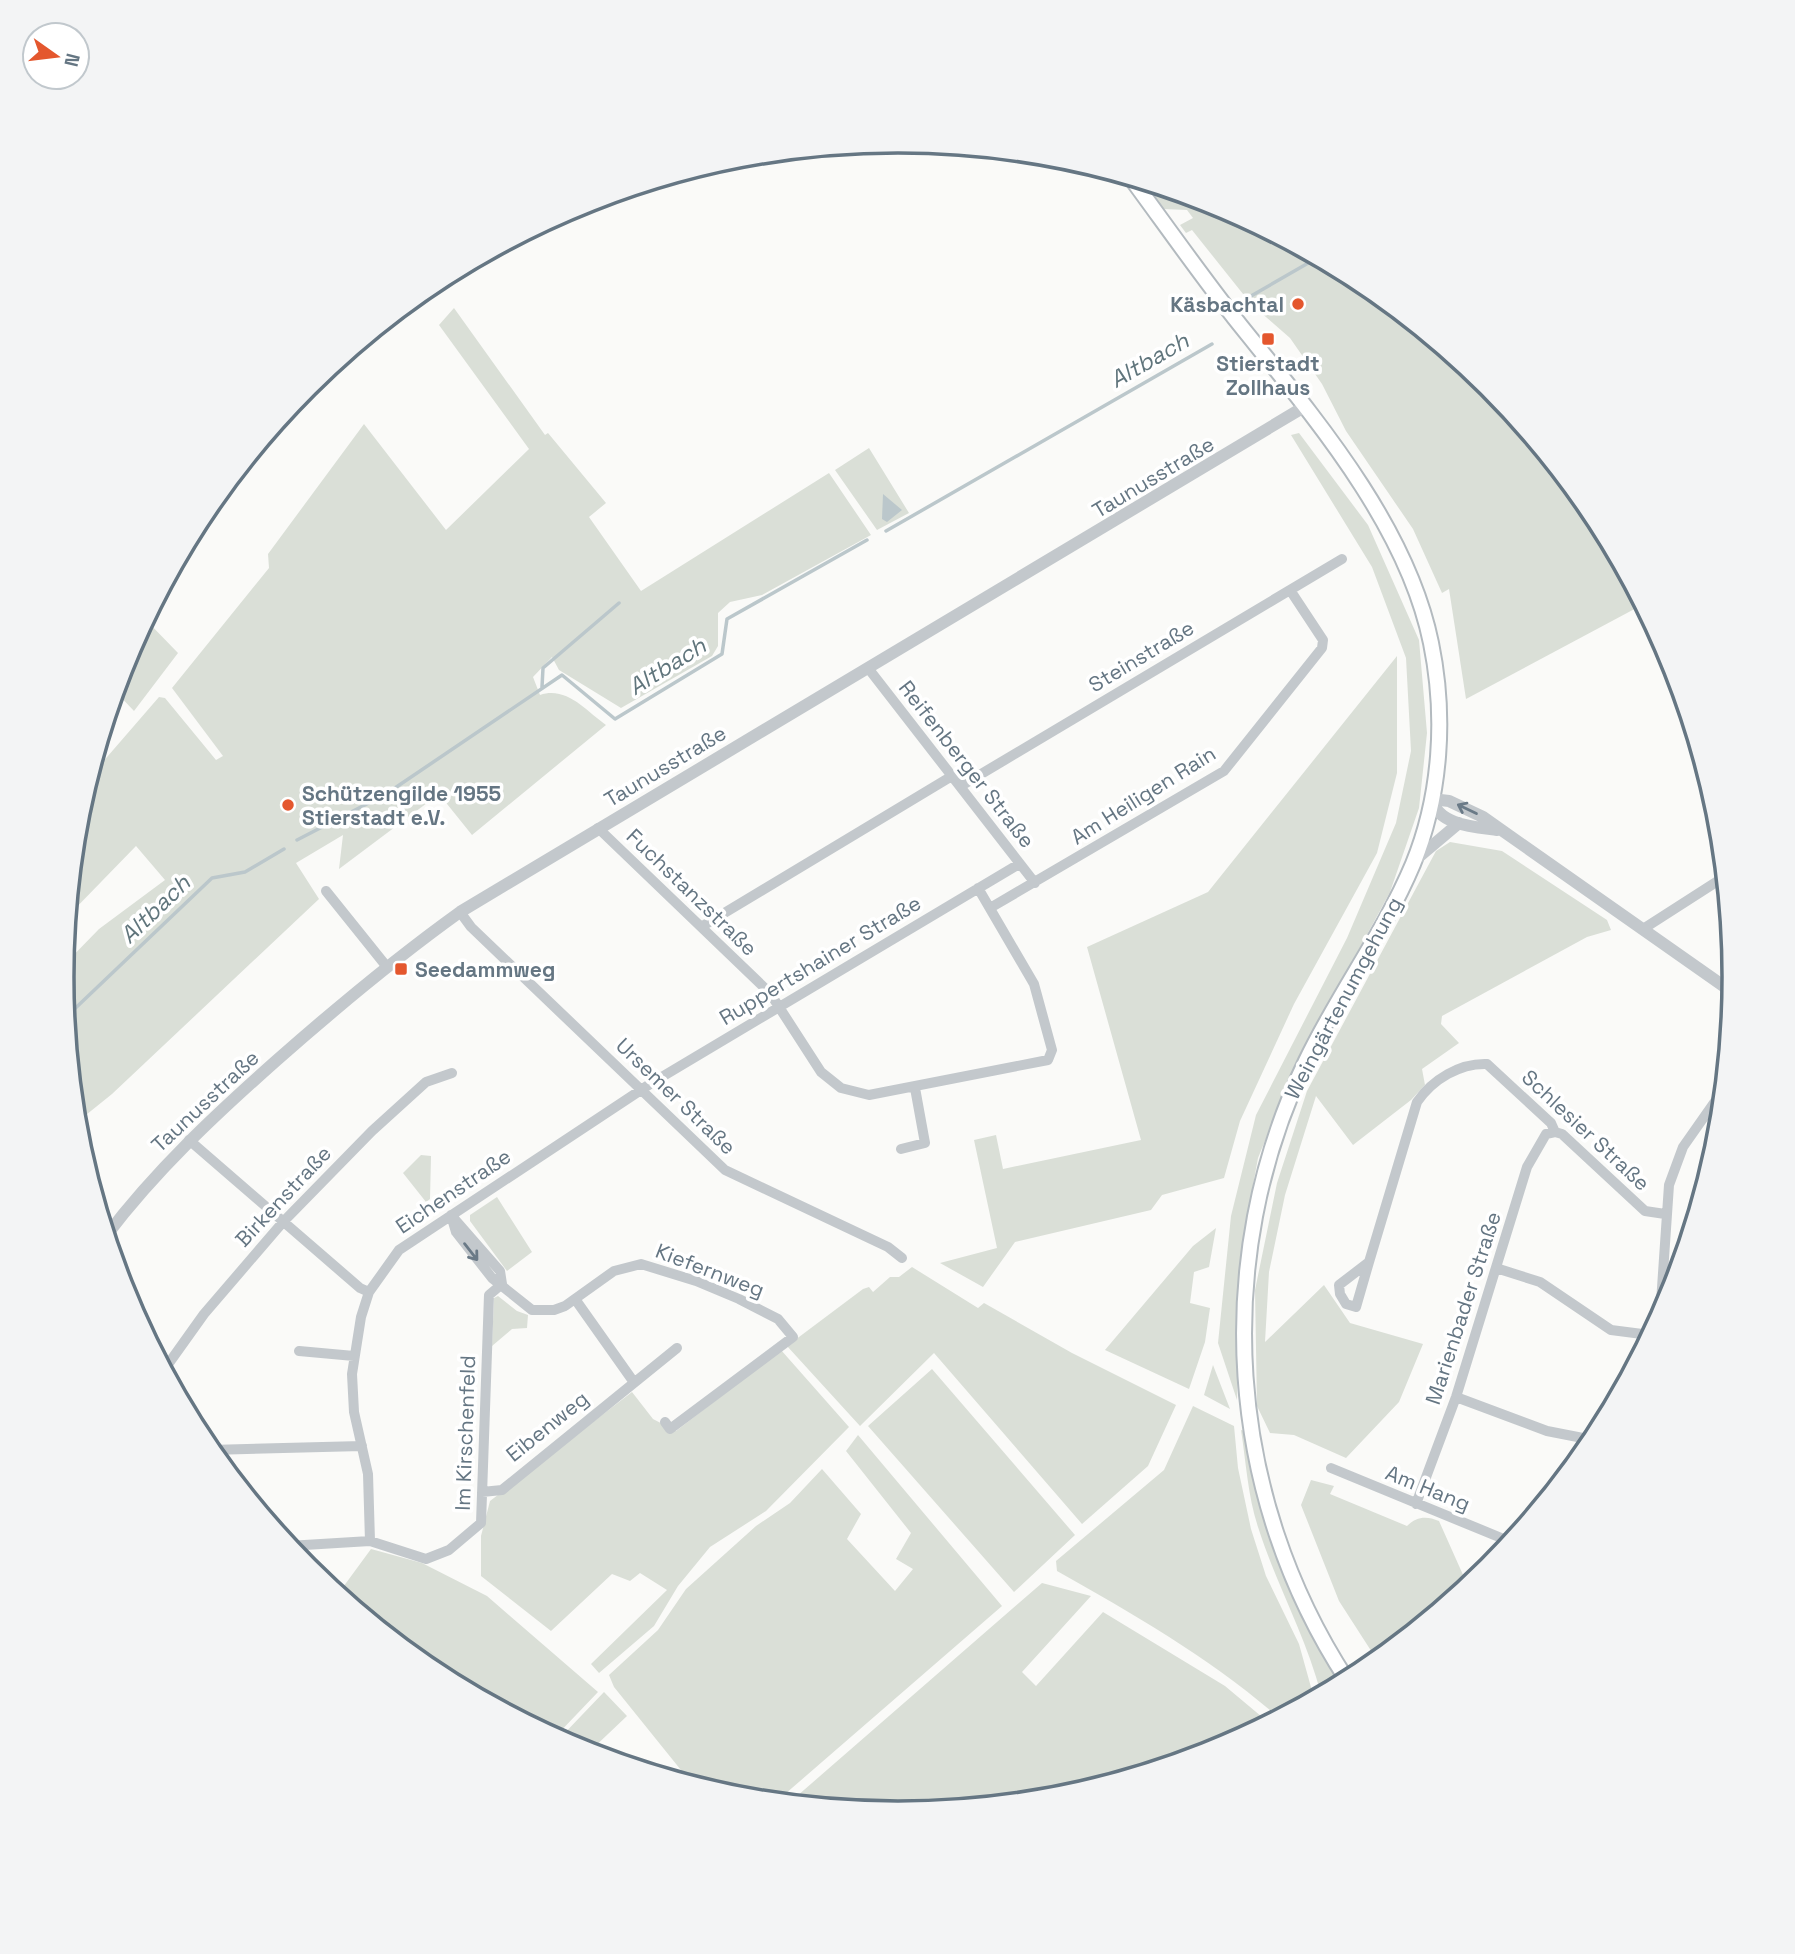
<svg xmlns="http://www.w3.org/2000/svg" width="1795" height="1954" viewBox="0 0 1795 1954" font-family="'Space Grotesk',sans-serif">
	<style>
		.green { fill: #dadfd7 }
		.water { fill: #bbc7cb }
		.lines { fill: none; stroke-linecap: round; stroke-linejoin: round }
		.stream { stroke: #bbc7cb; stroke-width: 3.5 }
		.secondary-casing { stroke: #b3babf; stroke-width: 18 }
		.minor { stroke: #c3c8cc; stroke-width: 10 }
		.tertiary { stroke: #c3c8cc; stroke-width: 12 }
		.secondary { stroke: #fff; stroke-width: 14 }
		.oneway { stroke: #6a7a87 }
		.poi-dot { fill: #e4572e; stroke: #fff; stroke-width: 2.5 }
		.labels { text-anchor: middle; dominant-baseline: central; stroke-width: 7; stroke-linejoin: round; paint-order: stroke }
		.poi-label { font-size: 21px; font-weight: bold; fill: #657683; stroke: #fff; text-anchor: start }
		.street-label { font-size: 21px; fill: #657683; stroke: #fff }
		.water-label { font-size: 23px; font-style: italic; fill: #60757c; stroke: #fff }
		.rim { fill: none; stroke: #657683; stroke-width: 3.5 }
	</style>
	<rect width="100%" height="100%" fill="#fafaf8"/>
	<path class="green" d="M1143 182 1218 205 1362 282 1489 386 1593 513 1642 605 1466 699 1449 589 1442 593 1413 529 1346 431 1322 384 1290 338 1251 304 1192 230 1186 233 1180 225 1193 218 1187 210 1163 209Z
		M454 308 545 435 548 433 606 503 589 517 641 591 829 473 871 535 762 595 730 602 718 613V646L712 656 621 708 559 670 552 657 533 677 540 695C567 686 586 711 606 725L472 835 439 794 339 869 343 835 296 863 319 899 112 1094 76 1123 62 967 99 929 165 880 136 846 67 917 77 813 88 779 159 697 165 698 216 760 223 756 172 688 269 568 268 554 364 424 446 530 529 449 439 325Z
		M1299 433 1368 525 1419 640 1427 733 1419 808 1390 892 1293 1072 1258 1158 1242 1245 1237 1400 1218 1343 1231 1216 1256 1115 1347 938 1396 823 1411 751 1406 658 1372 567 1291 435Z
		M869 448 909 513 877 530 835 470Z
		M145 619 178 653 134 711 115 691 125 657Z
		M1397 656V773L1377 853 1294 1004 1240 1121 1224 1178 1162 1195 1151 1210 1015 1242 983 1287 940 1263 997 1248 974 1140 996 1135 1003 1169 1141 1140 1087 947 1208 892Z
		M1450 842 1502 851 1607 920 1611 930 1587 937 1442 1016 1441 1024 1459 1043 1422 1069 1425 1085 1411 1100 1353 1145 1316 1096 1285 1195 1269 1272 1265 1342 1324 1285 1350 1323 1423 1344 1399 1402 1346 1458 1294 1435 1270 1433 1257 1406 1255 1290 1277 1183 1307 1091 1436 851Z
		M421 1155 431 1156 430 1199 426 1202 403 1173Z
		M497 1197 532 1252 507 1271 470 1221V1215Z
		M1216 1228 1209 1267 1194 1272 1190 1303 1210 1308 1205 1342 1189 1389 1105 1350 1193 1246Z
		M912 1267 978 1308 984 1303 1072 1353 1176 1405 1148 1466 1082 1524 934 1353 860 1426 787 1346 863 1289 869 1287 873 1292 890 1277H899Z
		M498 1296 517 1311 528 1315 527 1328 512 1329 492 1346 494 1298Z
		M781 1350 849 1427 766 1511 710 1547 678 1586 654 1626 599 1673 591 1664 667 1590 640 1573 630 1581 612 1574 551 1631 481 1576V1536L490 1501 632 1392 653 1419 676 1431Z
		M1213 1365 1230 1409 1204 1395Z
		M932 1369 1075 1535 1014 1592 868 1426Z
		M1193 1406 1234 1426 1238 1468 1251 1529 1266 1576 1299 1644 1314 1698 1278 1717C1210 1658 1135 1615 1057 1571L1056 1561 1164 1470Z
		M1241 1430 1244 1431C1263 1520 1292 1606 1340 1684L1321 1694C1306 1636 1276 1584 1258 1527 1248 1497 1246 1462 1241 1430Z
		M858 1435 1002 1606 777 1801 734 1797 693 1785 614 1687 609 1675 658 1630 686 1589 756 1526 790 1503 822 1469 861 1514 847 1539 895 1591 913 1569 896 1559 911 1533 846 1451Z
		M1311 1480 1334 1486 1330 1494 1407 1526C1417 1516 1427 1516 1439 1521L1468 1586 1377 1660 1339 1601 1301 1505Z
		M371 1549 422 1563 487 1596 598 1692 555 1737 433 1672 338 1594Z
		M1042 1583 1091 1596 1022 1672 1036 1686 1103 1612 1225 1686 1268 1722 1217 1750 1060 1797 897 1813 789 1803Z
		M604 1692 627 1716 588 1753 559 1739Z"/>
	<path class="water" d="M883 494 902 510 887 522 882 519Z"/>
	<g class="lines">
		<path class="stream" d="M1251 296 1317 258
			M886 531 1212 344
			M542 687 543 668 619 603
			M297 840 386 794 562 675 615 719 722 654 727 619 867 540
			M65 1018 212 878 245 872 284 849"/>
		<g class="secondary-casing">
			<path id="secondary" d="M1131 178C1167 227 1202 277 1240 325 1314 417 1407 525 1431 643 1446 716 1441 795 1413 864 1384 933 1338 994 1306 1061 1210 1261 1227 1496 1347 1680"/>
		</g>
		<path class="minor" d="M868 668 1035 883
			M961 786 1342 559
			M598 828 770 993 821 1072 841 1088 869 1095 1048 1060 1052 1050 1034 984 978 888
			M326 891 387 967
			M990 908 1224 771 1322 648 1323 640 1290 590
			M460 912 471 927 725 1170 888 1247 902 1258
			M701 927 952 776
			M1643 929 1724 877
			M189 1140 360 1288 369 1292
			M901 1149 925 1143 915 1088
			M451 1215 456 1232 492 1278 532 1310H554L565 1306 614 1271 641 1264 696 1281 739 1299 778 1319 793 1337 670 1429 665 1422
			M451 1215 500 1271 502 1284
			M1369 1262 1356 1307 1346 1304 1340 1294 1339 1285 1369 1262 1417 1102C1433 1079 1460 1063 1487 1064L1551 1123 1555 1132 1562 1134 1645 1211 1665 1214
			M1496 1268 1540 1282 1611 1330 1650 1335
			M575 1299 633 1381
			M1660 1317 1669 1185 1683 1147 1723 1090
			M299 1351 354 1356
			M164 1370 204 1314 283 1222 372 1131 426 1082 452 1073
			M1456 1397 1547 1431 1593 1440
			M210 1450 362 1446
			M1331 1468 1511 1542
			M482 1492 502 1490 677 1348
			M1416 1504 1456 1397 1527 1167 1546 1134 1555 1132
			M370 1541 368 1474 354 1412 352 1374 361 1317 369 1292 399 1250 650 1084 1019 864
			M288 1546 370 1541 426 1559 449 1550 481 1523 489 1295 502 1284"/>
		<path class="tertiary" d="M1497 830C1475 827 1437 825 1432 799L1449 801 1483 817 1732 992
			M1414 861 1459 823
			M106 1236C156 1170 215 1115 277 1060 336 1008 396 958 460 912L1304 407"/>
		<use href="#secondary" class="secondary"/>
	</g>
	<defs><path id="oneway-shaft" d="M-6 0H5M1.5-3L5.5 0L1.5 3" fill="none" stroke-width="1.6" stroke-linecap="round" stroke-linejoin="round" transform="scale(1.75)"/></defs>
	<g class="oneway">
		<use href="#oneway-shaft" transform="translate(1467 809) rotate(-154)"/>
		<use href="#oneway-shaft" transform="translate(471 1252) rotate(52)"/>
	</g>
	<g class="poi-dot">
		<circle cx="1298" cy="304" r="7"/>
		<rect x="1261" y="332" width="14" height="14" rx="3.5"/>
		<circle cx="288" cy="805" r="7"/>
		<rect x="394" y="962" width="14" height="14" rx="3.5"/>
	</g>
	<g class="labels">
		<g class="poi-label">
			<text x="1284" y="304" text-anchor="end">Käsbachtal</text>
			<text x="1268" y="363" text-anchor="middle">Stierstadt<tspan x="1268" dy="24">Zollhaus</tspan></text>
			<text x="302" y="793">Schützengilde 1955<tspan x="302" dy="24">Stierstadt e.V.</tspan></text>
			<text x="415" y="969">Seedammweg</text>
		</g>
		<g class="street-label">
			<text transform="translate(1153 477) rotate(-31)">Taunusstraße</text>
			<text transform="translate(1141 656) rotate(-31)">Steinstraße</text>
			<text transform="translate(967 764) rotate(52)">Reifenberger Straße</text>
			<text transform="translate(665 766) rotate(-31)">Taunusstraße</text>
			<text transform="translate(1143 795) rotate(-32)">Am Heiligen Rain</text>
			<text transform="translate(692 892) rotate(44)">Fuchstanzstraße</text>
			<text transform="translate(820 960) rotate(-31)">Ruppertshainer Straße</text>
			<text transform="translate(1343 998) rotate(-62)">Weingärtenumgehung</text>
			<text transform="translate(676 1096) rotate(44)">Ursemer Straße</text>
			<text transform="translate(205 1101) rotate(-43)">Taunusstraße</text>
			<text transform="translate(1586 1130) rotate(43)">Schlesier Straße</text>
			<text transform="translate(453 1191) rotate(-34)">Eichenstraße</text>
			<text transform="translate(283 1196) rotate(-47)">Birkenstraße</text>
			<text transform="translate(710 1270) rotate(21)">Kiefernweg</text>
			<text transform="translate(1463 1308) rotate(-72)">Marienbader Straße</text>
			<text transform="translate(547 1426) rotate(-39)">Eibenweg</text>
			<text transform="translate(465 1433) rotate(-88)">Im Kirschenfeld</text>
			<text transform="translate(1428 1488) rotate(22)">Am Hang</text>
		</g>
		<g class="water-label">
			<text transform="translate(1149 360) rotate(-30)">Altbach</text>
			<text transform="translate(667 666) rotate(-32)">Altbach</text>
			<text transform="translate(155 909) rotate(-44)">Altbach</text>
		</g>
	</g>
	<path d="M0 0H1795V1954H0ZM74 977a824 824 0 1 1 1648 0a824 824 0 1 1-1648 0Z" fill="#f3f4f5" fill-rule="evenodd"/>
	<path class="rim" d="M74 977a824 824 0 1 1 1648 0a824 824 0 1 1-1648 0Z"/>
	<g transform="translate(56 56) rotate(104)"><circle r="33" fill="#ffffff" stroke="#c1c8cd" stroke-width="2"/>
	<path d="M0-5L12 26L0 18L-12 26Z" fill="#e4572e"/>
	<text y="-10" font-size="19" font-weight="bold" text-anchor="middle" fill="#657683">N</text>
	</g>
</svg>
